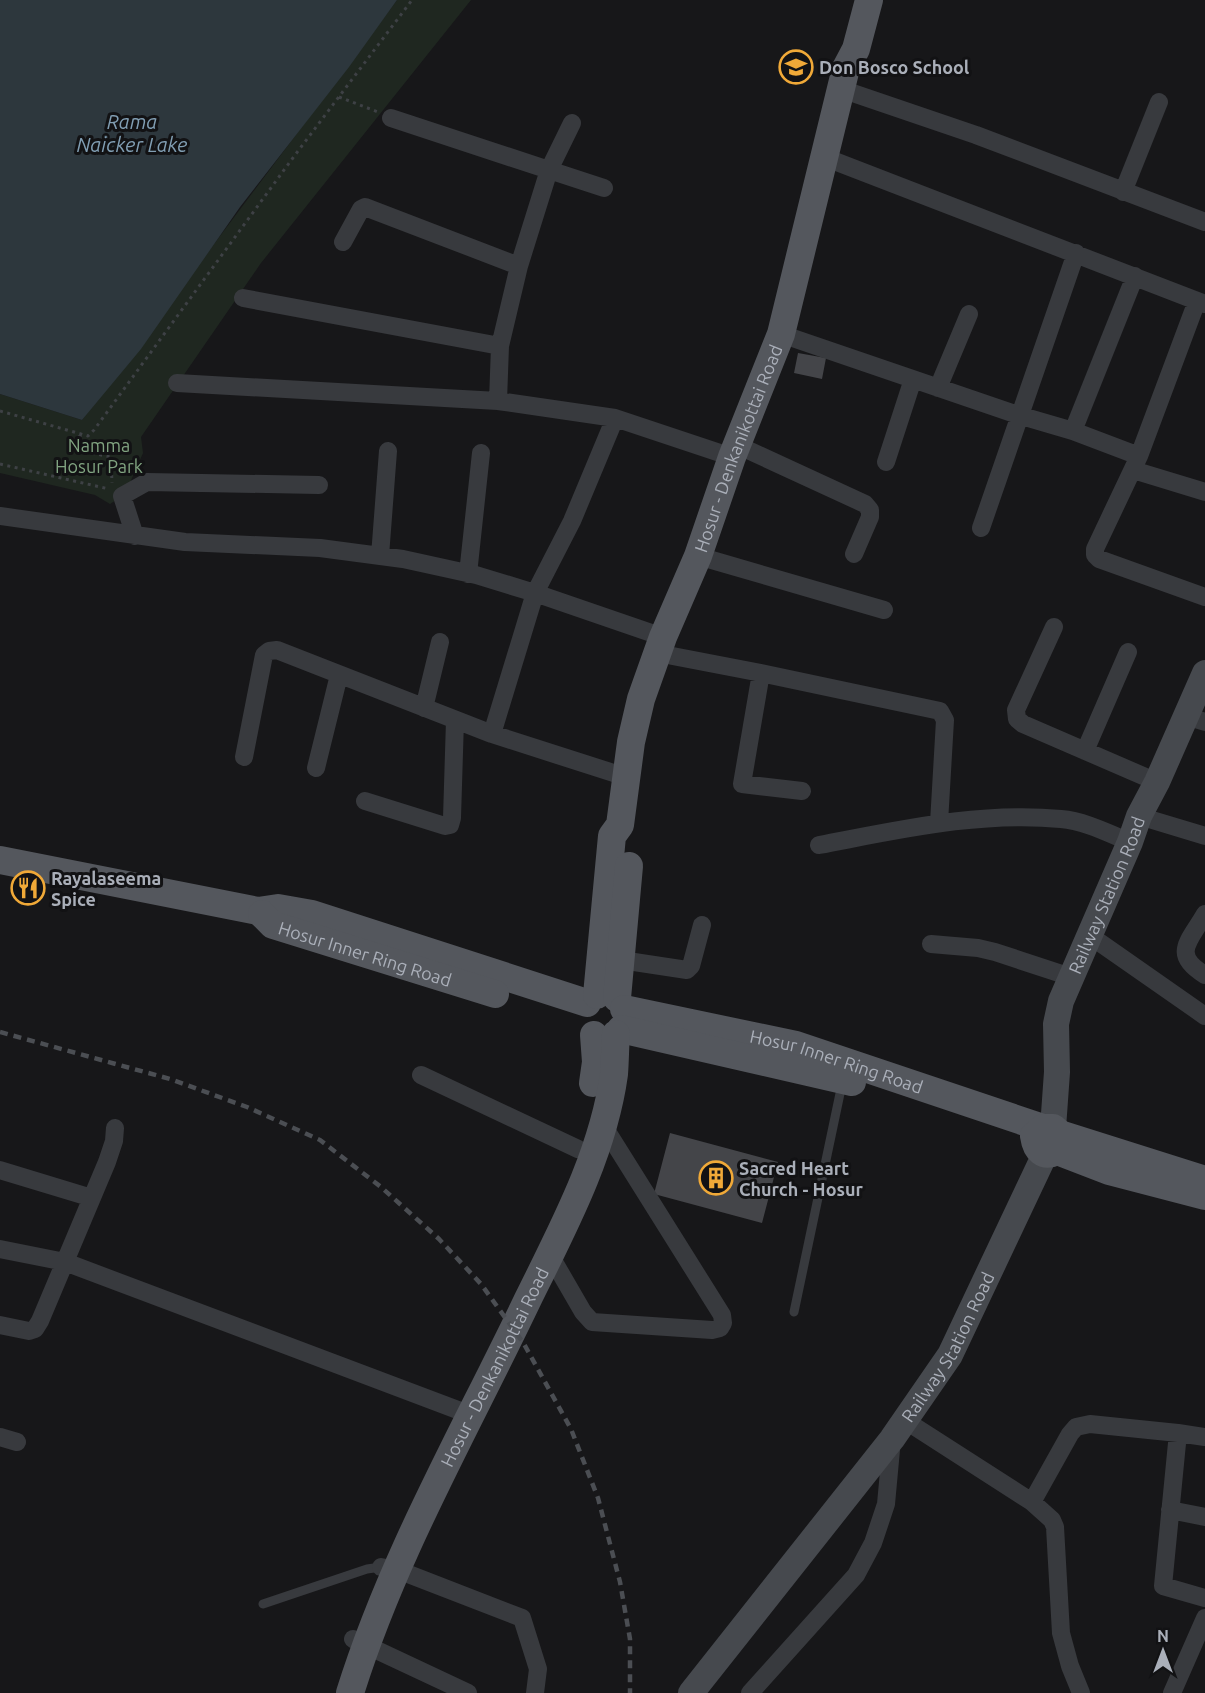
<svg xmlns="http://www.w3.org/2000/svg" width="1205" height="1693" viewBox="0 0 1205 1693" font-family="Ubuntu,sans-serif">
	<style>
		.green { fill: #1f2720 }
		.water { fill: #2d373d }
		.building { fill: #444549 }
		.lines { fill: none; stroke-linecap: round; stroke-linejoin: round }
		.path { stroke: #3e4145; stroke-width: 3; stroke-dasharray: 3 4.5; stroke-linecap: butt }
		.service { stroke: #383a3e; stroke-width: 9 }
		.minor { stroke: #383a3e; stroke-width: 18 }
		.secondary { stroke: #46494e; stroke-width: 26 }
		.primary { stroke: #54575d; stroke-width: 28 }
		.rail { stroke: #4b4e53; stroke-width: 4.5; stroke-dasharray: 8 6; stroke-linecap: butt }
		.labels { text-anchor: middle; dominant-baseline: central; stroke-width: 6; stroke-linejoin: round; paint-order: stroke }
		.poi-label { font-size: 18px; font-weight: bold; fill: #aaafb9; stroke: #121214; text-anchor: start }
		.park-label { font-size: 18px; fill: #81a481; stroke: #121214 }
		.street-label { font-size: 18px; fill: #aaafb9; stroke: #121214 }
		.water-label { font-size: 20px; font-style: italic; fill: #819eb3; stroke: #121214 }
	</style>
	<rect width="100%" height="100%" fill="#171719"/>
	<path class="green" d="M397 0H471L261 263 141 437 143 453 125 494 110 504 95 495 0 473V394L82 420Z"/>
	<path class="water" d="M0 0H397L349 67 240 207 141 349 82 420 0 394Z"/>
	<path class="building" d="M798 353 826 358 822 379 794 373Z
		M670 1133 778 1162 762 1223 654 1194Z"/>
	<g class="lines">
		<path class="path" d="M339 97 378 112
			M0 411 88 436 94 430 295 155 412 0
			M79 435 91 453 111 457 112 483
			M0 464 109 489"/>
		<path class="service" d="M794 1312 842 1084
			M263 1604 367 1569 381 1567"/>
		<path class="minor" d="M841 89 976 135 1205 222
			M391 118 549 170 572 123
			M824 157 1205 304
			M604 188 549 170 519 266 500 346 498 401 615 418 732 457
			M1123 192 1159 102
			M343 242 361 209 365 207 519 266
			M243 298 500 346
			M781 334 1018 415 1073 431 1139 456 1197 301
			M177 383 498 401
			M938 388 969 314
			M1073 431 1135 276
			M737 445 865 504 870 510V517L854 554
			M1139 456 1095 549V555L1099 559 1205 597
			M886 462 913 379
			M1133 470 1205 492
			M0 516 185 542 320 548 403 559 476 575 535 593 663 637
			M981 528 1076 253
			M135 536 122 496 147 482 319 485
			M380 556 388 451
			M698 556 884 610
			M468 574 481 453
			M1054 627 1016 710 1017 719 1023 724 1157 782
			M657 653 761 673 940 711 945 720 939 823
			M761 673 742 784 802 791
			M424 708 440 642
			M1185 716 1205 722
			M492 734 535 593 572 521 615 418
			M1085 751 1128 652
			M244 757 264 655 269 651 277 650 492 734 626 777
			M316 768 339 675
			M365 801 445 826 450 825 452 818 455 720
			M1139 816 1205 836
			M819 845C899 830 980 811 1061 819 1085 821 1108 833 1130 842
			M1205 914C1189 942 1171 954 1205 975
			M1089 935 1205 1016
			M931 944 978 948 995 952 1071 977
			M621 960 687 970 691 966 702 925
			M421 1075 578 1149
			M0 1170 92 1198
			M0 1249 65 1262 471 1415
			M550 1255 583 1312 592 1322 712 1330 720 1328 723 1323 722 1315 603 1125
			M0 1325 29 1331 35 1329 40 1321 107 1162 114 1141 115 1128
			M906 1421 1032 1502 1052 1520 1055 1527 1061 1633 1070 1666 1081 1693
			M1178 1433 1205 1437
			M0 1437 17 1442
			M1032 1502 1070 1434 1076 1427 1090 1424 1178 1433 1163 1586 1205 1598
			M1170 1510 1205 1517
			M381 1567 398 1570 522 1618 538 1669 535 1693
			M353 1639 468 1693
			M750 1693 856 1575 873 1543 886 1504 892 1439
			M1172 1693 1205 1618"/>
		<g class="secondary">
			<path id="s1" d="M1053 1128 1057 1072 1056 1024 1061 1001 1130 842 1139 816 1157 782 1205 673"/>
			<path id="s2" d="M691 1693 892 1439 950 1355 1045 1154"/>
		</g>
		<g class="primary">
			<path d="M0 860 258 911 278 908 312 914 587 1003"/>
			<path id="s3" d="M262 914 273 925 495 994"/>
			<path id="s4" d="M597 995 612 836 620 825 631 742 641 699 663 637 698 556 732 457 781 334 846 68 856 49 869 0"/>
			<path d="M617 998 629 866"/>
			<path id="s5" d="M624 1009 796 1045 1043 1128"/>
			<path d="M621 1029 852 1082"/>
			<path d="M593 1083 596 1062 594 1035"/>
			<path d="M1205 1180 1060 1134 1053 1128H1043L1034 1136C1036 1150 1043 1158 1057 1151L1109 1171 1205 1196"/>
			<path id="s6" d="M350 1693C393 1555 466 1429 528 1299 563 1228 603 1154 614 1074 615 1061 615 1047 616 1034"/>
		</g>
		<path class="rail" d="M0 1032 170 1079 247 1107 320 1140 381 1187 439 1239 481 1284 524 1344 571 1429 598 1498 620 1582 630 1639V1693"/>
	</g>
	<defs>
		<g id="school-ring" transform="scale(1.725)"><circle r="9.5" fill="#121214" stroke="#f0a938" stroke-width="1.5"/><path d="M0-5L7-2L0 1L-7-2ZM-4 1L0 2.5L4 1V4Q0 6-4 4Z" fill="#f0a938"/></g>
		<g id="restaurant-ring" transform="scale(1.725)"><circle r="9.5" fill="#121214" stroke="#f0a938" stroke-width="1.5"/><path d="M-5-6h1v4h1v-4h1v4h1v-4h1v5L-1.5 .5V6h-2V.5L-5-1ZM5-6V6H3V1.5H1.5Q1.5-4 5-6Z" fill="#f0a938"/></g>
		<g id="building-ring" transform="scale(1.725)"><circle r="9.5" fill="#121214" stroke="#f0a938" stroke-width="1.5"/><path d="M-4-6H4V6H1V3H-1V6H-4ZM-2.5-4.3h1.7v1.8h-1.7ZM.8-4.3h1.7v1.8H.8ZM-2.5-1h1.7V.8h-1.7ZM.8-1h1.7V.8H.8Z" fill="#f0a938"/></g>
	</defs>
	<g fill-rule="evenodd">
		<use href="#school-ring" x="796" y="67"/>
		<use href="#restaurant-ring" x="28" y="888"/>
		<use href="#building-ring" x="716" y="1178"/>
	</g>
	<g class="labels">
		<g class="poi-label">
			<text x="819" y="67">Don Bosco School</text>
			<text x="51" y="878">Rayalaseema<tspan x="51" dy="21">Spice</tspan></text>
			<text x="739" y="1168">Sacred Heart<tspan x="739" dy="21">Church - Hosur</tspan></text>
		</g>
		<g class="park-label">
			<text x="99" y="445">Namma<tspan x="99" dy="21">Hosur Park</tspan></text>
		</g>
		<g class="street-label">
			<text stroke="none"><textPath href="#s4" startOffset="570">Hosur - Denkanikottai Road</textPath></text>
			<text stroke="none"><textPath href="#s1" startOffset="243">Railway Station Road</textPath></text>
			<text stroke="none"><textPath href="#s3" startOffset="112">Hosur Inner Ring Road</textPath></text>
			<text stroke="none"><textPath href="#s5" startOffset="219">Hosur Inner Ring Road</textPath></text>
			<text stroke="none"><textPath href="#s2" startOffset="432">Railway Station Road</textPath></text>
			<text stroke="none"><textPath href="#s6" startOffset="357">Hosur - Denkanikottai Road</textPath></text>
		</g>
		<g class="water-label">
			<text x="132" y="121">Rama<tspan x="132" dy="23">Naicker Lake</tspan></text>
		</g>
	</g>
	<g transform="translate(1163 1651)" stroke="#121214" stroke-width="4.5" paint-order="stroke">
	<path d="M0-4.5L10 22L0 15L-10 22Z" fill="#aaafb9"/>
	<text y="-9" font-size="16" font-weight="bold" text-anchor="middle" fill="#aaafb9">N</text>
	</g>
</svg>
